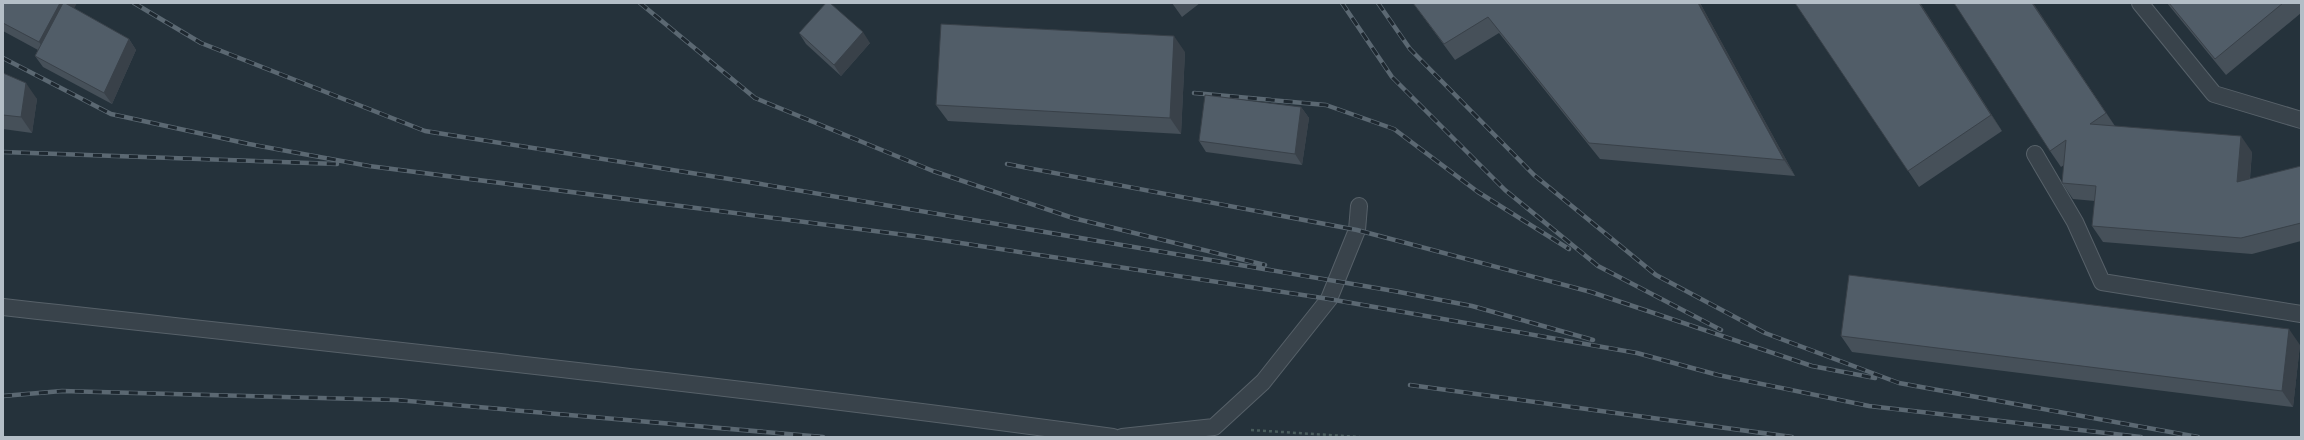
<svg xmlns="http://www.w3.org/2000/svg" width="2304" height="440" viewBox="0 0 2304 440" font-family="Montserrat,sans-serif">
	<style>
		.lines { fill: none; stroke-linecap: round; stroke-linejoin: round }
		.lane-casing { stroke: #576169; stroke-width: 18 }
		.path { stroke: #495c5c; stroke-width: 2.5; stroke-dasharray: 3 3; stroke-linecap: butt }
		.lane { stroke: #39434b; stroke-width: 16 }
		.rail-casing { stroke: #5b6872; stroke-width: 4.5 }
		.rail { stroke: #1e2830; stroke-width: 3; stroke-dasharray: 9; stroke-linecap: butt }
		.wall { fill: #465059 }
		.shaded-wall { fill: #394149 }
		.building { fill: #515d68; stroke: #394149 }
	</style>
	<rect width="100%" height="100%" fill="#25323b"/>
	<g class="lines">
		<g class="lane-casing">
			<path id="lane" d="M2140 3 2214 94 2301 120
				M2035 154 2075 222 2102 282 2301 314
				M3 307C373 348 744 387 1113 437
				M1122 437 1214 427 1263 382 1329 299 1357 230 1359 206"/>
		</g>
		<path class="path" d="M1251 430 1360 437"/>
		<use href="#lane" class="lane"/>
		<g class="rail-casing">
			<path id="rail" d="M134 3 201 43 425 131 761 184 1394 291 1472 306 1593 340
				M640 3 755 98 933 171 1073 218 1265 265
				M1342 3 1392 77 1505 190 1598 266 1721 330
				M1378 3 1410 49 1534 175 1656 275 1765 333 1899 383 2198 437
				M3 58 111 114 249 144 369 166 921 237 1329 299 1637 353 1718 375 1869 406 2141 437
				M1194 93 1326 105 1394 129 1478 192 1569 249
				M3 152 337 164
				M1007 164 1357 230 1591 292 1812 366 1875 378
				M1410 385 1792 437
				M3 396 62 391 397 400 823 437"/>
		</g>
		<use href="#rail" class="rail"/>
	</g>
	<path class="wall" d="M3 3 74 8 129 39 136 50 112 104 43 67 35 56 38 50 3 31Z
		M1172 3H1200L1182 17Z
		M1413 3H1700L1795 176 1600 159 1499 33 1455 60Z
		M1795 3H1920L2002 131 1919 187Z
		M2033 3 2115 126 2252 152 2250 179 2301 166V241L2252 254 2103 242 2092 226 2095 201 2073 199 2062 183 2064 165 2061 167 2050 151Z
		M2167 3H2301V13L2226 75Z
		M799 33 870 43 841 76 806 44Z
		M1185 52 1181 134 948 121 936 105Z
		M3 73 37 99 32 133 3 129Z
		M1301 107 1309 118 1302 165 1206 152 1199 141Z
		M1841 336 2300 345 2293 407 1852 352Z"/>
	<path class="shaded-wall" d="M60 3H77L49 56 39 42Z
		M1698 3H1700L1795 176 1784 160Z
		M1919 3H1920L2002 131 1991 115Z
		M2032 3H2033L2117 129 2106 113Z
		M863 32 870 43 841 76 834 65Z
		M1174 36 1185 52 1181 134 1170 118Z
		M129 39 136 50 112 104 104 93Z
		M26 83 37 99 32 133 21 117Z
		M1301 107 1309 118 1302 165 1295 154Z
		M2241 136 2252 152 2248 198 2237 182Z
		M2289 329 2300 345 2293 407 2282 391Z"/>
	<path class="building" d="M3 3H60L39 42 3 23Z
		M63 3H65L129 39 104 93 35 56Z
		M826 3H830L863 32 834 65 799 33Z
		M1413 3H1698L1784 160 1589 143 1488 17 1444 44Z
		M1795 3H1919L1991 115 1908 171Z
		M1954 3H2032L2106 113 2090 124 2241 136 2237 182 2301 166V223L2241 238 2092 226 2096 186 2062 183 2066 140 2050 151Z
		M2169 3H2283L2215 59Z
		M941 24 1174 36 1170 118 936 105Z
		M3 73 26 83 21 117 3 115Z
		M1205 95 1301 107 1295 154 1199 141Z
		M1849 275 2289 329 2282 391 1841 336Z"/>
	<rect width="2304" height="440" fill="none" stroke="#b4bec7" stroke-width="8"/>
</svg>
